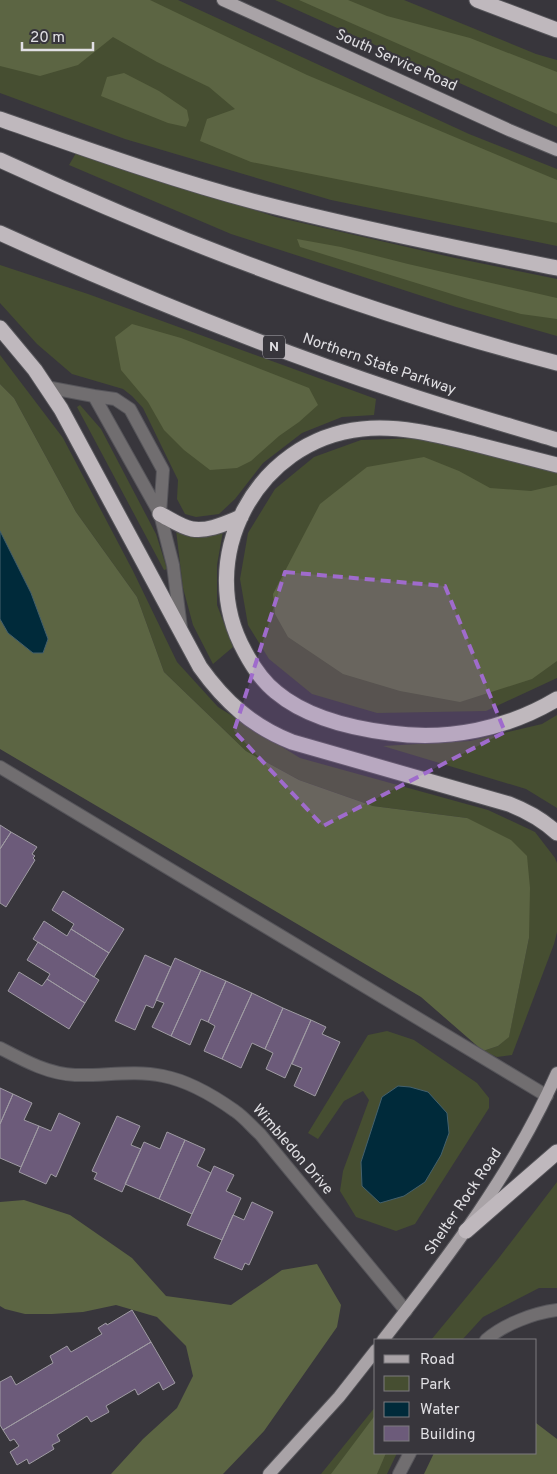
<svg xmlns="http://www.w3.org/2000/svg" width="557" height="1474" viewBox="0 0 557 1474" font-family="Overpass,sans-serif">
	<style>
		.green { fill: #464e31; fill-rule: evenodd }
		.forest { fill: #5c6543 }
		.water { fill: #002a3a; stroke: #44616d }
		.building { fill: #6c5b7a; stroke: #9f9ba3 }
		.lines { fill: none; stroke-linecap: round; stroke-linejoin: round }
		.minor-casing { stroke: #56555a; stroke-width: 14 }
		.major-casing { stroke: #56555a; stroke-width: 14 }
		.highway-casing { stroke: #56555a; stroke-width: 17 }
		.minor { stroke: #716e70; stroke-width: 12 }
		.major { stroke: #a9a3a7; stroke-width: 12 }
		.highway { stroke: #bfb8bd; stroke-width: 15 }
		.marked { fill: #9f6bcc; fill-opacity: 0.2; stroke: #9f6bcc; stroke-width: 4; stroke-dasharray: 10 6; stroke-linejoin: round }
		.labels { text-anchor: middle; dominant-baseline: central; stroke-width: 4.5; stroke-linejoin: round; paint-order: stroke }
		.shield { fill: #38363c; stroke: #aeadb2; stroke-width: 1 }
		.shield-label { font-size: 14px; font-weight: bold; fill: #e1e0e4 }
		.street-label { font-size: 15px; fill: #e1e0e4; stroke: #38363c }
	</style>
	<rect width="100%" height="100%" fill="#38363c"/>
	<path class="green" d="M0 0H178L469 134 557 169V246L331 200 125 139 0 93Z
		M275 0H404L536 54 557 60V127Z
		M76 153 276 217 455 258 557 279V336L456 307 231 234 69 165Z
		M0 265 88 294 376 399 374 415 342 417 302 433 263 463 235 499 219 514 196 517 185 514 177 499 178 480 143 408 132 396 123 389 72 374 37 344 0 303Z
		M0 355 63 438 133 571 177 662 218 707 300 758 488 810 535 832 555 858 557 863V932L554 944 512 1055 497 1057 483 1051 498 1046 509 1036 529 938 467 818 373 806 299 780 246 751 164 672 137 597 76 512 14 398 0 384Z
		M80 405 101 429 156 534 167 569 164 570 77 407Z
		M420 438 557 471V678L486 711 377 713 312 694 269 659 248 625 240 579 248 533 275 489 314 457 361 440Z
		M176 530 223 531 217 565V605L233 647 213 664 193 625 183 588Z
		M557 715V808L526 789 383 746 470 741 542 724Z
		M387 1031 414 1040 477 1083 489 1098V1108L415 1224 396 1231 356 1217 340 1191 343 1171 369 1100 363 1091 344 1101 318 1139 308 1133 368 1035ZM410 1087 361 1162 372 1130Z
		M557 1182V1288H539L483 1317 462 1340H431L498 1259Z
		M376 1406V1453H397L387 1474H321Z"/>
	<path class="forest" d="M0 0H150L307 75 557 180V223L251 162 200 141 207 119 235 109 209 87 157 62 113 37 78 65 40 76 0 66Z
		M299 0H348L387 16 470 38 557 72V114Z
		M124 73 159 91 187 110 189 120 186 127 168 123 101 96 107 77Z
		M297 239 341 247 408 264 557 298V319L521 314 468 299 300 247Z
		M132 324 181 338 309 388 318 405 299 422 279 436 251 461 237 468 210 470 184 450 164 430 148 402 121 370 115 337Z
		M0 384 14 398 76 512 137 597 164 672 246 751 299 780 373 806 467 818 511 840 527 856 530 888 529 938 509 1037 498 1046 483 1051 421 997 0 749V619L8 633 33 653H43L48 639 31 593 0 531Z
		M424 457 459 471 490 488 531 491 557 485V661L532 679 460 702 400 691 343 674 288 637 275 614 273 594 320 504 367 467Z
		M24 1200 70 1215 132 1258 166 1296 231 1305 282 1270 317 1264 341 1305 337 1327 264 1431 223 1474H111L143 1439 177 1408 193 1376 186 1346 157 1317 116 1305 83 1312 52 1314H25L5 1309 0 1306V1202Z
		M376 1414V1453H386L377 1474H331Z
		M536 1423 557 1439V1474H424L434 1453H536Z"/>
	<path class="water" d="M0 531 31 593 48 639 43 653H33L8 633 0 619Z
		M398 1086 410 1087 428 1092 447 1113 449 1133 441 1155 425 1182 404 1196 380 1203 362 1186 361 1162 382 1097Z"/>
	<path class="building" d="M0 825 11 832 0 849Z
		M11 832 37 847 32 854 35 856 33 858 35 860 6 907 0 903V849Z
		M63 891 124 929 109 953 71 929 74 924 52 910Z
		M44 921 67 936 71 929 109 953 94 977 33 939Z
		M38 942 99 980 85 1003 47 979 50 974 27 960Z
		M145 955 171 967 153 1008 146 1005 135 1030 115 1021Z
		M175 958 201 970 171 1036 152 1027 164 1003 156 1000Z
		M201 970 226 981 208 1022 201 1019 190 1045 171 1036Z
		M19 972 42 986 47 979 85 1003 69 1029 8 991Z
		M226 981 252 993 222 1059 204 1051 215 1026 208 1022Z
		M252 993 283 1008 265 1049 252 1043 241 1068 222 1059Z
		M283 1008 311 1020 285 1078 266 1069 273 1053 265 1049Z
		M311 1020 326 1027 322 1034 340 1042 315 1096 294 1086 302 1068 292 1064Z
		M0 1088 13 1094 0 1124Z
		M13 1094 32 1103 24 1120 39 1126 21 1167 0 1158V1124Z
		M59 1113 80 1123 56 1177 51 1174 46 1184 19 1172 39 1126 51 1131Z
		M117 1116 140 1126 131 1145 141 1149 122 1192 94 1179 97 1173 92 1171Z
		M167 1132 185 1140 159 1199 125 1184 144 1142 160 1149Z
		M185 1140 205 1149 197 1166 211 1173 192 1214 159 1199Z
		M214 1166 234 1175 226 1191 241 1198 222 1240 187 1225Z
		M252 1202 273 1212 249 1265 245 1263 242 1270 214 1258 233 1215 244 1220Z
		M132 1310 151 1342 3 1430 0 1425V1382L11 1376 16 1385 53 1363 50 1356 67 1346 71 1352 102 1334 98 1328 106 1323 107 1325Z
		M151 1342 175 1383 163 1390 159 1382 138 1395 135 1389 106 1406 109 1412 91 1422 87 1416 57 1435 60 1441 52 1445 54 1449 29 1464 27 1459 17 1465 10 1452 19 1446 14 1439 10 1441 3 1430Z"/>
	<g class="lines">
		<g class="minor-casing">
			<path id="minor" d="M46 387 94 396 160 514 173 565 181 628
				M94 396 115 399 130 409 163 470 160 514
				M0 767 547 1096
				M0 1048C23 1060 48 1074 75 1075 104 1076 134 1070 163 1076 189 1081 214 1096 235 1111 244 1117 252 1127 260 1134L406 1311
				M486 1340C504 1324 534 1313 557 1310
				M399 1474 410 1453"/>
		</g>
		<g class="major-casing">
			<path id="major" d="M223 0 509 130 557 150
				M383 1340C449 1256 514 1171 557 1073
				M269 1474 339 1397 376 1350"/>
		</g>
		<g class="highway-casing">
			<path id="highway" d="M477 0 557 30
				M0 119C86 149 172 180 260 203 358 228 458 248 557 268
				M0 160C180 243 365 313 557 363
				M0 233C130 292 262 346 397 391 450 409 504 424 557 440
				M0 328 35 370 61 409 200 667C225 702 252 726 292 742L509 804C527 811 543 820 557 833
				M557 465C530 458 502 451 475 444 438 435 400 425 362 429 256 440 193 559 245 652 253 667 262 681 276 692 307 718 350 728 390 733 448 741 507 729 557 699
				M160 514C170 519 181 527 192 529 208 532 226 523 241 517
				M466 1231 557 1152"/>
		</g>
		<use href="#minor" class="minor"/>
		<use href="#major" class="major"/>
		<use href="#highway" class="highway"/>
	</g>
	<path class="marked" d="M285 572 445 586 505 732 323 826 234 731Z"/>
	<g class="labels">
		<rect class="shield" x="263" y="335.5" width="22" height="23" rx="4"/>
		<g class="shield-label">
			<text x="274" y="347">N</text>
		</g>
		<g class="street-label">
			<text transform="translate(396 61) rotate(24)">South Service Road</text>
			<text transform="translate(379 365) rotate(19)">Northern State Parkway</text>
			<text transform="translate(292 1150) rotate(49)">Wimbledon Drive</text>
			<text transform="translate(464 1202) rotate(-56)">Shelter Rock Road</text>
		</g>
	</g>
	<rect x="374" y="1339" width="162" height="115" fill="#38363c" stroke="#7c7a7f"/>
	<rect x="384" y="1355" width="25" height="8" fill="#a9a3a7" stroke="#7c7a7f"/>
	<text x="420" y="1364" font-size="15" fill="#e1e0e4">Road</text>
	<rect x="384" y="1376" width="25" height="15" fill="#464e31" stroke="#7c7a7f"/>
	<text x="420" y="1389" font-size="15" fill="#e1e0e4">Park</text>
	<rect x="384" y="1402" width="25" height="15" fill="#002a3a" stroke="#7c7a7f"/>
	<text x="420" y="1414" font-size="15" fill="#e1e0e4">Water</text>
	<rect x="384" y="1426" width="25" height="15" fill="#6c5b7a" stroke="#7c7a7f"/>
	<text x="420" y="1439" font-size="15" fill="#e1e0e4">Building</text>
	<path d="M22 42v8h71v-8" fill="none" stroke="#e1e0e4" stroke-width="2.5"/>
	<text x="30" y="42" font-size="15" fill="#e1e0e4" stroke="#38363c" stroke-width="4" paint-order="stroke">20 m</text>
</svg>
